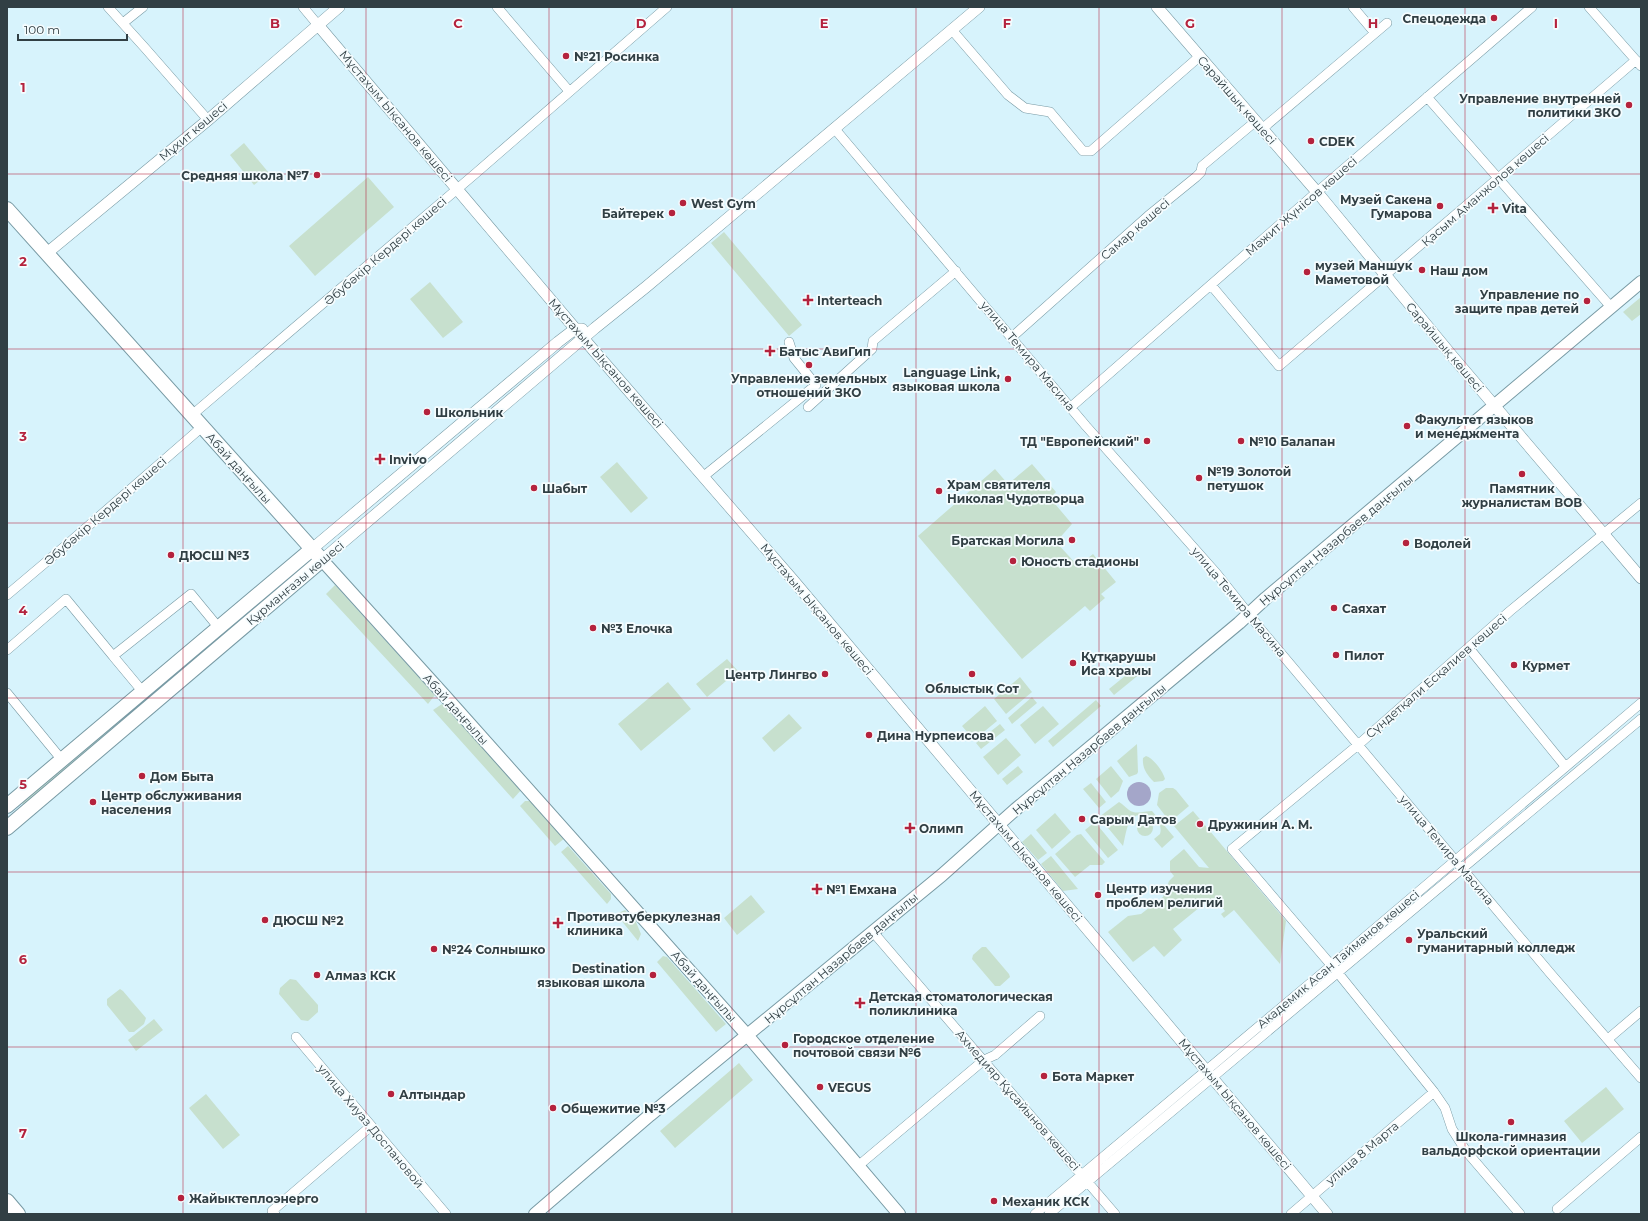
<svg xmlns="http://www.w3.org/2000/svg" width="1648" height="1221" viewBox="0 0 1648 1221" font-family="Montserrat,sans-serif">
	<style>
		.green { fill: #c7e0ce }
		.water { fill: #a4a6c9 }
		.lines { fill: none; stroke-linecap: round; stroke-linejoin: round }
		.minor-casing { stroke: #789aa4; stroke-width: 10 }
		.tertiary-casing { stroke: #789aa4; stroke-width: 12 }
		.secondary-casing { stroke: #789aa4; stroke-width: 14 }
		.primary-casing { stroke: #789aa4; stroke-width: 16 }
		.minor { stroke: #fff; stroke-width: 9 }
		.tertiary { stroke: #fff; stroke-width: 11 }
		.secondary { stroke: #fff; stroke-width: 12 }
		.primary { stroke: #fff; stroke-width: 14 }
		.grid { fill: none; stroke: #b4223d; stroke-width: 1; stroke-opacity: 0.55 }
		.poi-dot { fill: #b4223d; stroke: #f5fcfe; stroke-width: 1.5 }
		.labels { text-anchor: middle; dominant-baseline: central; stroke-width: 3.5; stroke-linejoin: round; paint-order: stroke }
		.poi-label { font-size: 12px; font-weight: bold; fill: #313f44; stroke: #f5fcfe; text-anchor: start }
		.street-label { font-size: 12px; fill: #313f44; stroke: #f5fcfe }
		.grid-label { font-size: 13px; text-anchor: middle; font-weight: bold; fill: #b4223d; stroke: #f5fcfe; stroke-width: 3.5; stroke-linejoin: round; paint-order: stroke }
	</style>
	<rect width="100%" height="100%" fill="#d7f3fc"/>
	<path class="green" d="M244 143 269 173 254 185 230 155Z
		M368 177 394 207 315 276 289 246Z
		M724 232 802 325 789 336 711 243Z
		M430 282 463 322 443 338 410 299Z
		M1641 297V314L1632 321 1623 312Z
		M617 462 648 498 631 513 600 477Z
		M1032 464 1056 492 1050 498 1072 524 1056 542 1078 566 1093 554 1116 582 1101 594 1105 598 1090 611 1085 606 1022 659 918 536 995 469 1008 484Z
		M288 575 292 579 154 695 151 691Z
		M335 585 435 695 428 704 326 594Z
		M727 659 738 671 707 697 696 684Z
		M1136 667 1141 673 1114 695 1109 689Z
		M1020 677 1032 692 1006 714 994 699Z
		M668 682 691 709 641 751 618 724Z
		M1032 697 1037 703 1012 724 1008 718Z
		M141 700 144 704 25 806 20 801Z
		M1096 700 1101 706 1053 747 1048 741Z
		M442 704 522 789 513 799 433 710Z
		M985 706 997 721 974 740 962 726Z
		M1043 706 1059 724 1035 744 1020 725Z
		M789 714 802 728 774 752 762 738Z
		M1000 724 1005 730 981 749 976 743Z
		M1006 738 1021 755 998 775 983 757Z
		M1137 744 1138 772 1137 774 1129 777 1117 761Z
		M1146 756C1153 758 1163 771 1165 779L1163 781 1154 782C1147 775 1142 768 1143 758Z
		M1018 766 1023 772 1007 785 1002 779Z
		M1111 766 1123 781 1119 791 1111 798 1096 779Z
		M1091 783 1106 802 1099 808 1083 789Z
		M1166 788H1173L1176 790 1189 806 1170 822 1157 805 1159 793Z
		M525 801H530L565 838 555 846 520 806Z
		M1119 802C1123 804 1125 807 1129 810 1136 815 1144 811 1152 811L1174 837 1162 848 1154 839 1160 834C1165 818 1141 806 1130 821 1126 828 1125 838 1123 846L1099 817Z
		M1193 811 1286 921 1280 964 1234 910 1224 918 1221 914 1225 911 1215 898 1207 905 1205 903 1173 929 1182 940 1164 957 1154 946 1133 962 1108 932 1128 916 1141 914 1163 897 1169 881 1174 876 1170 871V861L1184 849 1199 867 1209 868 1174 826Z
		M1055 813 1071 832 1052 849 1036 830Z
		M1137 828a8 8 0 1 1 16 0a8 8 0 1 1-16 0Z
		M1095 822 1118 850 1108 858 1085 830Z
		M1031 834 1047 853 1038 860 1022 842Z
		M1081 834 1105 862 1102 865H1090L1075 877 1055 854 1077 835Z
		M568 846 611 894V899L607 904 561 852Z
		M1051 856 1078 889 1063 891 1041 864Z
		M751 895 765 912 737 935 724 918Z
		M625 910 636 922 641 934 638 941 616 914Z
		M982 947H986L1009 974 1010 977 1000 986H995L972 959 973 955Z
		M663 956 667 957 726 1024 716 1032 657 962Z
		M290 979 296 980 318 1005V1012L308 1021 301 1020 279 994 280 988Z
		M120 989 123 991 146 1018 144 1024 134 1032H129L107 1005V999Z
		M154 1019 163 1030 136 1051 128 1040Z
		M739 1063 753 1080 675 1148 660 1131Z
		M1606 1087 1624 1109 1582 1143 1564 1121Z
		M206 1094 240 1135 223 1149 189 1108Z"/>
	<path class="water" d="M1127 794a12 12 0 1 1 24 0a12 12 0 1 1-24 0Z"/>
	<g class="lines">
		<g class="minor-casing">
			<path id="minor" d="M108 7 145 48 208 120
				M303 7 318 25
				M497 7 569 91
				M1353 7 1375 33
				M1589 7 1641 66
				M123 23 143 7
				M952 30 1008 95 1025 108 1050 112 1083 151H1091L1200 56
				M1427 97 1611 307
				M834 128 1086 426 1217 574 1263 632 1550 973 1641 1078
				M1262 129 1387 23
				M1211 285 1279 366 1636 60
				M1012 337 1148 216 1196 177 1201 172 1202 166 1256 121
				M808 407 872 349 873 341 956 271
				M1071 407 1317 192 1532 7
				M192 415 476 173 667 7
				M704 476 816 385 794 358 789 342
				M7 595 71 541 202 427
				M1469 648 1565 766
				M7 650 66 599 113 656 191 594 219 628
				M113 656 143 692
				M7 693 62 760
				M873 932 1115 1214
				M296 1037 446 1214
				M1608 1039 1641 1011
				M858 1166 984 1060 995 1055 1040 1016
				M1557 1209 1641 1137
				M275 1214 272 1211 371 1126
				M1035 1214 1332 965 1641 703
				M1049 1214 1641 719
				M1291 1214 1434 1092
				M1520 1214 1466 1151 1452 1129 1445 1108 1434 1092 1338 973 1232 849 1358 745 1510 611 1641 503"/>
		</g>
		<g class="tertiary-casing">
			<path id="tertiary" d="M1157 7 1317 192 1453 357 1641 578
				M318 25 595 352 793 580 1327 1214
				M47 253 208 120 339 7
				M312 549 558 342 575 329H582
				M322 560 595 328 646 287 979 7"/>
		</g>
		<g class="secondary-casing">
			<path id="secondary" d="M322 560 444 695 747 1035 899 1214
				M535 1214 650 1115 942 875 1016 809 1239 623 1266 598 1641 282"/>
		</g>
		<g class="primary-casing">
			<path id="primary" d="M7 209 322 560 7 828
				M7 806 312 549
				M7 1201 18 1214"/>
		</g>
		<use href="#minor" class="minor"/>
		<use href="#tertiary" class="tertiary"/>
		<use href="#secondary" class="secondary"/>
		<use href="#primary" class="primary"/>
	</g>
	<path class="grid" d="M183 7V1214M366 7V1214M549 7V1214M732 7V1214M916 7V1214M1099 7V1214M1282 7V1214M1465 7V1214M7 174H1641M7 349H1641M7 523H1641M7 698H1641M7 872H1641M7 1047H1641"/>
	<g class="poi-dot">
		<circle cx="1494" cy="18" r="4"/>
		<circle cx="566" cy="56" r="4"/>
		<circle cx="1629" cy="105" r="4"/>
		<circle cx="1311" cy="141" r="4"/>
		<circle cx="317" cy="175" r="4"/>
		<circle cx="683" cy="203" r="4"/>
		<circle cx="1440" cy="206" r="4"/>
		<path d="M1491 202h4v4h4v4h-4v4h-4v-4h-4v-4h4z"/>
		<circle cx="672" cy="213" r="4"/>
		<circle cx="1422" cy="270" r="4"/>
		<circle cx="1307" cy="272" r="4"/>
		<path d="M806 294h4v4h4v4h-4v4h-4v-4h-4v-4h4z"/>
		<circle cx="1587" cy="301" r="4"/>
		<path d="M768 345h4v4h4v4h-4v4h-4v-4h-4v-4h4z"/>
		<circle cx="809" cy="365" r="4"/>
		<circle cx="1008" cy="379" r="4"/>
		<circle cx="427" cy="412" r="4"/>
		<circle cx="1407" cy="426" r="4"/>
		<circle cx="1147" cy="441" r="4"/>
		<circle cx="1241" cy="441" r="4"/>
		<path d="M378 453h4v4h4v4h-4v4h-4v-4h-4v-4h4z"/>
		<circle cx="1522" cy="474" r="4"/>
		<circle cx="1199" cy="478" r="4"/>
		<circle cx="534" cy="488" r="4"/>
		<circle cx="939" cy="491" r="4"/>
		<circle cx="1072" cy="540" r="4"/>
		<circle cx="1406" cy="543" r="4"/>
		<circle cx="171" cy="555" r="4"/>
		<circle cx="1013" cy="561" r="4"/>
		<circle cx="1334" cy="608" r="4"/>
		<circle cx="593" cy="628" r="4"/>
		<circle cx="1336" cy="655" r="4"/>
		<circle cx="1073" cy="663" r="4"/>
		<circle cx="1514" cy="665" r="4"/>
		<circle cx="825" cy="674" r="4"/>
		<circle cx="972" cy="674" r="4"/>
		<circle cx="869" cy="735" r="4"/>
		<circle cx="142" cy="776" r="4"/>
		<circle cx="93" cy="802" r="4"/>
		<circle cx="1082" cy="819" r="4"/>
		<circle cx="1200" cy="824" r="4"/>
		<path d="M908 822h4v4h4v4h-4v4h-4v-4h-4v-4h4z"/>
		<path d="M815 883h4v4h4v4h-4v4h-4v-4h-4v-4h4z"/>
		<circle cx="1098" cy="895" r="4"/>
		<circle cx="265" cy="920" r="4"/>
		<path d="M556 917h4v4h4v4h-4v4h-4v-4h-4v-4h4z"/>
		<circle cx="1409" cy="940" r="4"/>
		<circle cx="434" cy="949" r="4"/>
		<circle cx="317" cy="975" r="4"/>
		<circle cx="653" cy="975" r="4"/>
		<path d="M858 997h4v4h4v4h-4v4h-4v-4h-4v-4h4z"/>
		<circle cx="785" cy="1045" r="4"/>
		<circle cx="1044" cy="1076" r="4"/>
		<circle cx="820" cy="1087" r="4"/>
		<circle cx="391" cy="1094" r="4"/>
		<circle cx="553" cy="1108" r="4"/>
		<circle cx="1511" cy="1122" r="4"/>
		<circle cx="181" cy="1198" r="4"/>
		<circle cx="994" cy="1201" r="4"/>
	</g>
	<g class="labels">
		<g class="poi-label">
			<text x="1486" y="18" text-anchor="end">Спецодежда</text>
			<text x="574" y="56">№21 Росинка</text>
			<text x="1621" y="98" text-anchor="end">Управление внутренней<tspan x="1621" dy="14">политики ЗКО</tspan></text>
			<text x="1319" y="141">CDEK</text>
			<text x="309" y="175" text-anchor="end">Средняя школа №7</text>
			<text x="1432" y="199" text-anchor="end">Музей Сакена<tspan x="1432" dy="14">Гумарова</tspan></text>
			<text x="691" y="203">West Gym</text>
			<text x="1502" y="208">Vita</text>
			<text x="664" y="213" text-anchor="end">Байтерек</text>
			<text x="1315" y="265">музей Маншук<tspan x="1315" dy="14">Маметовой</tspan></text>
			<text x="1430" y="270">Наш дом</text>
			<text x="1579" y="294" text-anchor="end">Управление по<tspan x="1579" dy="14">защите прав детей</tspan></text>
			<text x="817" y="300">Interteach</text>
			<text x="779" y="351">Батыс АвиГип</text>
			<text x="1000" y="372" text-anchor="end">Language Link,<tspan x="1000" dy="14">языковая школа</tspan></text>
			<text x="809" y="378" text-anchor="middle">Управление земельных<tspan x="809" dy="14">отношений ЗКО</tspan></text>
			<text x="435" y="412">Школьник</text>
			<text x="1415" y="419">Факультет языков<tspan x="1415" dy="14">и менеджмента</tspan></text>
			<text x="1139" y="441" text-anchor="end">ТД "Европейский"</text>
			<text x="1249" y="441">№10 Балапан</text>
			<text x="389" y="459">Invivo</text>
			<text x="1207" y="471">№19 Золотой<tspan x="1207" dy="14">петушок</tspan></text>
			<text x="947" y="484">Храм святителя<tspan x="947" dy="14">Николая Чудотворца</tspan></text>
			<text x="542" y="488">Шабыт</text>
			<text x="1522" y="488" text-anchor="middle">Памятник<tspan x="1522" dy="14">журналистам ВОВ</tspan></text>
			<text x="1064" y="540" text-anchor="end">Братская Могила</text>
			<text x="1414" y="543">Водолей</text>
			<text x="179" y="555">ДЮСШ №3</text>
			<text x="1021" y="561">Юность стадионы</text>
			<text x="1342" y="608">Саяхат</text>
			<text x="601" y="628">№3 Елочка</text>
			<text x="1344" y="655">Пилот</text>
			<text x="1081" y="656">Құтқарушы<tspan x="1081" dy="14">Иса храмы</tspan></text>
			<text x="1522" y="665">Курмет</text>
			<text x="817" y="674" text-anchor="end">Центр Лингво</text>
			<text x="972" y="688" text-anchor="middle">Облыстық Сот</text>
			<text x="877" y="735">Дина Нурпеисова</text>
			<text x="150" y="776">Дом Быта</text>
			<text x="101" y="795">Центр обслуживания<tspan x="101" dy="14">наcеления</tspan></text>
			<text x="1090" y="819">Сарым Датов</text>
			<text x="1208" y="824">Дружинин А. М.</text>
			<text x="919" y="828">Олимп</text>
			<text x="1106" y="888">Центр изучения<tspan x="1106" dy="14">проблем религий</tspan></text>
			<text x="826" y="889">№1 Емхана</text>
			<text x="567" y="916">Противотуберкулезная<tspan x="567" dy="14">клиника</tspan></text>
			<text x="273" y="920">ДЮСШ №2</text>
			<text x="1417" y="933">Уральский<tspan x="1417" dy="14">гуманитарный колледж</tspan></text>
			<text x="442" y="949">№24 Солнышко</text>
			<text x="645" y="968" text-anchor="end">Destination<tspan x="645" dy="14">языковая школа</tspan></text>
			<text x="325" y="975">Алмаз КСК</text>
			<text x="869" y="996">Детская стоматологическая<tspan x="869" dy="14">поликлиника</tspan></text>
			<text x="793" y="1038">Городское отделение<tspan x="793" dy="14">почтовой связи №6</tspan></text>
			<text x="1052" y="1076">Бота Маркет</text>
			<text x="828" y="1087">VEGUS</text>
			<text x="399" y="1094">Алтындар</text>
			<text x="561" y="1108">Общежитие №3</text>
			<text x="1511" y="1136" text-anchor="middle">Школа-гимназия<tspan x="1511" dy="14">вальдорфской ориентации</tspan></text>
			<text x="189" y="1198">Жайыктеплоэнерго</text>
			<text x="1002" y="1201">Механик КСК</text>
		</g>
		<g class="street-label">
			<text transform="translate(1237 100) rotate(49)">Сарайшық көшесі</text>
			<text transform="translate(396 116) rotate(50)">Мұстахым Ықсанов көшесі</text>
			<text transform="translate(193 131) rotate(-40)">Мұхит көшесі</text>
			<text transform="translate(1485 190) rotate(-41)">Қасым Аманжолов көшесі</text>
			<text transform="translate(1301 206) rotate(-41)">Мәжит Жүнісов көшесі</text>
			<text transform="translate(1135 229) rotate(-41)">Самар көшесі</text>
			<text transform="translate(385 251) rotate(-41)">Әбубәкір Кердері көшесі</text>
			<text transform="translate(1445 347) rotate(50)">Сарайшық көшесі</text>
			<text transform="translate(1028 356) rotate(50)">улица Темира Масина</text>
			<text transform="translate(606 363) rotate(49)">Мұстахым Ықсанов көшесі</text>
			<text transform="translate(239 468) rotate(48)">Абай даңғылы</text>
			<text transform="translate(105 511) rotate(-41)">Әбубәкір Кердері көшесі</text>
			<text transform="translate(1336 540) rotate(-40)">Нұрсұлтан Назарбаев даңғылы</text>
			<text transform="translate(295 583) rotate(-40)">Құрманғазы көшесі</text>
			<text transform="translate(1239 602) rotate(50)">улица Темира Масина</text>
			<text transform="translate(817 609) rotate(50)">Мұстахым Ықсанов көшесі</text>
			<text transform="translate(1436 676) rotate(-41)">Сүндетқали Есқалиев көшесі</text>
			<text transform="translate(456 709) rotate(48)">Абай даңғылы</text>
			<text transform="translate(1089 749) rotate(-40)">Нұрсұлтан Назарбаев даңғылы</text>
			<text transform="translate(1447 850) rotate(50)">улица Темира Масина</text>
			<text transform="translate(1026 856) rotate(50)">Мұстахым Ықсанов көшесі</text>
			<text transform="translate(841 958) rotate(-40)">Нұрсұлтан Назарбаев даңғылы</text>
			<text transform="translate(1338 959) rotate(-40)">Академик Асан Тайманов көшесі</text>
			<text transform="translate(704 986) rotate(48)">Абай даңғылы</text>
			<text transform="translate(1018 1100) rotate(49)">Ахмедияр Құсайынов көшесі</text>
			<text transform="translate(1235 1104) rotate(50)">Мұстахым Ықсанов көшесі</text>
			<text transform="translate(371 1126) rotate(50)">улица Хиуаз Доспановой</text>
			<text transform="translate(1362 1153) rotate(-40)">улица 8 Марта</text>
		</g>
	</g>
	<g class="grid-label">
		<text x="275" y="28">B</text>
		<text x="458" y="28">C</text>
		<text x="641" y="28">D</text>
		<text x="824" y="28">E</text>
		<text x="1007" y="28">F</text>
		<text x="1190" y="28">G</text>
		<text x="1373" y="28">H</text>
		<text x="1556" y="28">I</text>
		<text x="23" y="92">1</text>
		<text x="23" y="266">2</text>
		<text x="23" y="441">3</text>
		<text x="23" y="615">4</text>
		<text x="23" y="789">5</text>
		<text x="23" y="964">6</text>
		<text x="23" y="1138">7</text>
	</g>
	<rect width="1648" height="1221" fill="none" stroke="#313f44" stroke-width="16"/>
	<path d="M18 34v6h109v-6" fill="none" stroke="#313f44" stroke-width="2"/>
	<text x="24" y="34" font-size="12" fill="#313f44" stroke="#f5fcfe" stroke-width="3" paint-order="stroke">100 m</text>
</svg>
